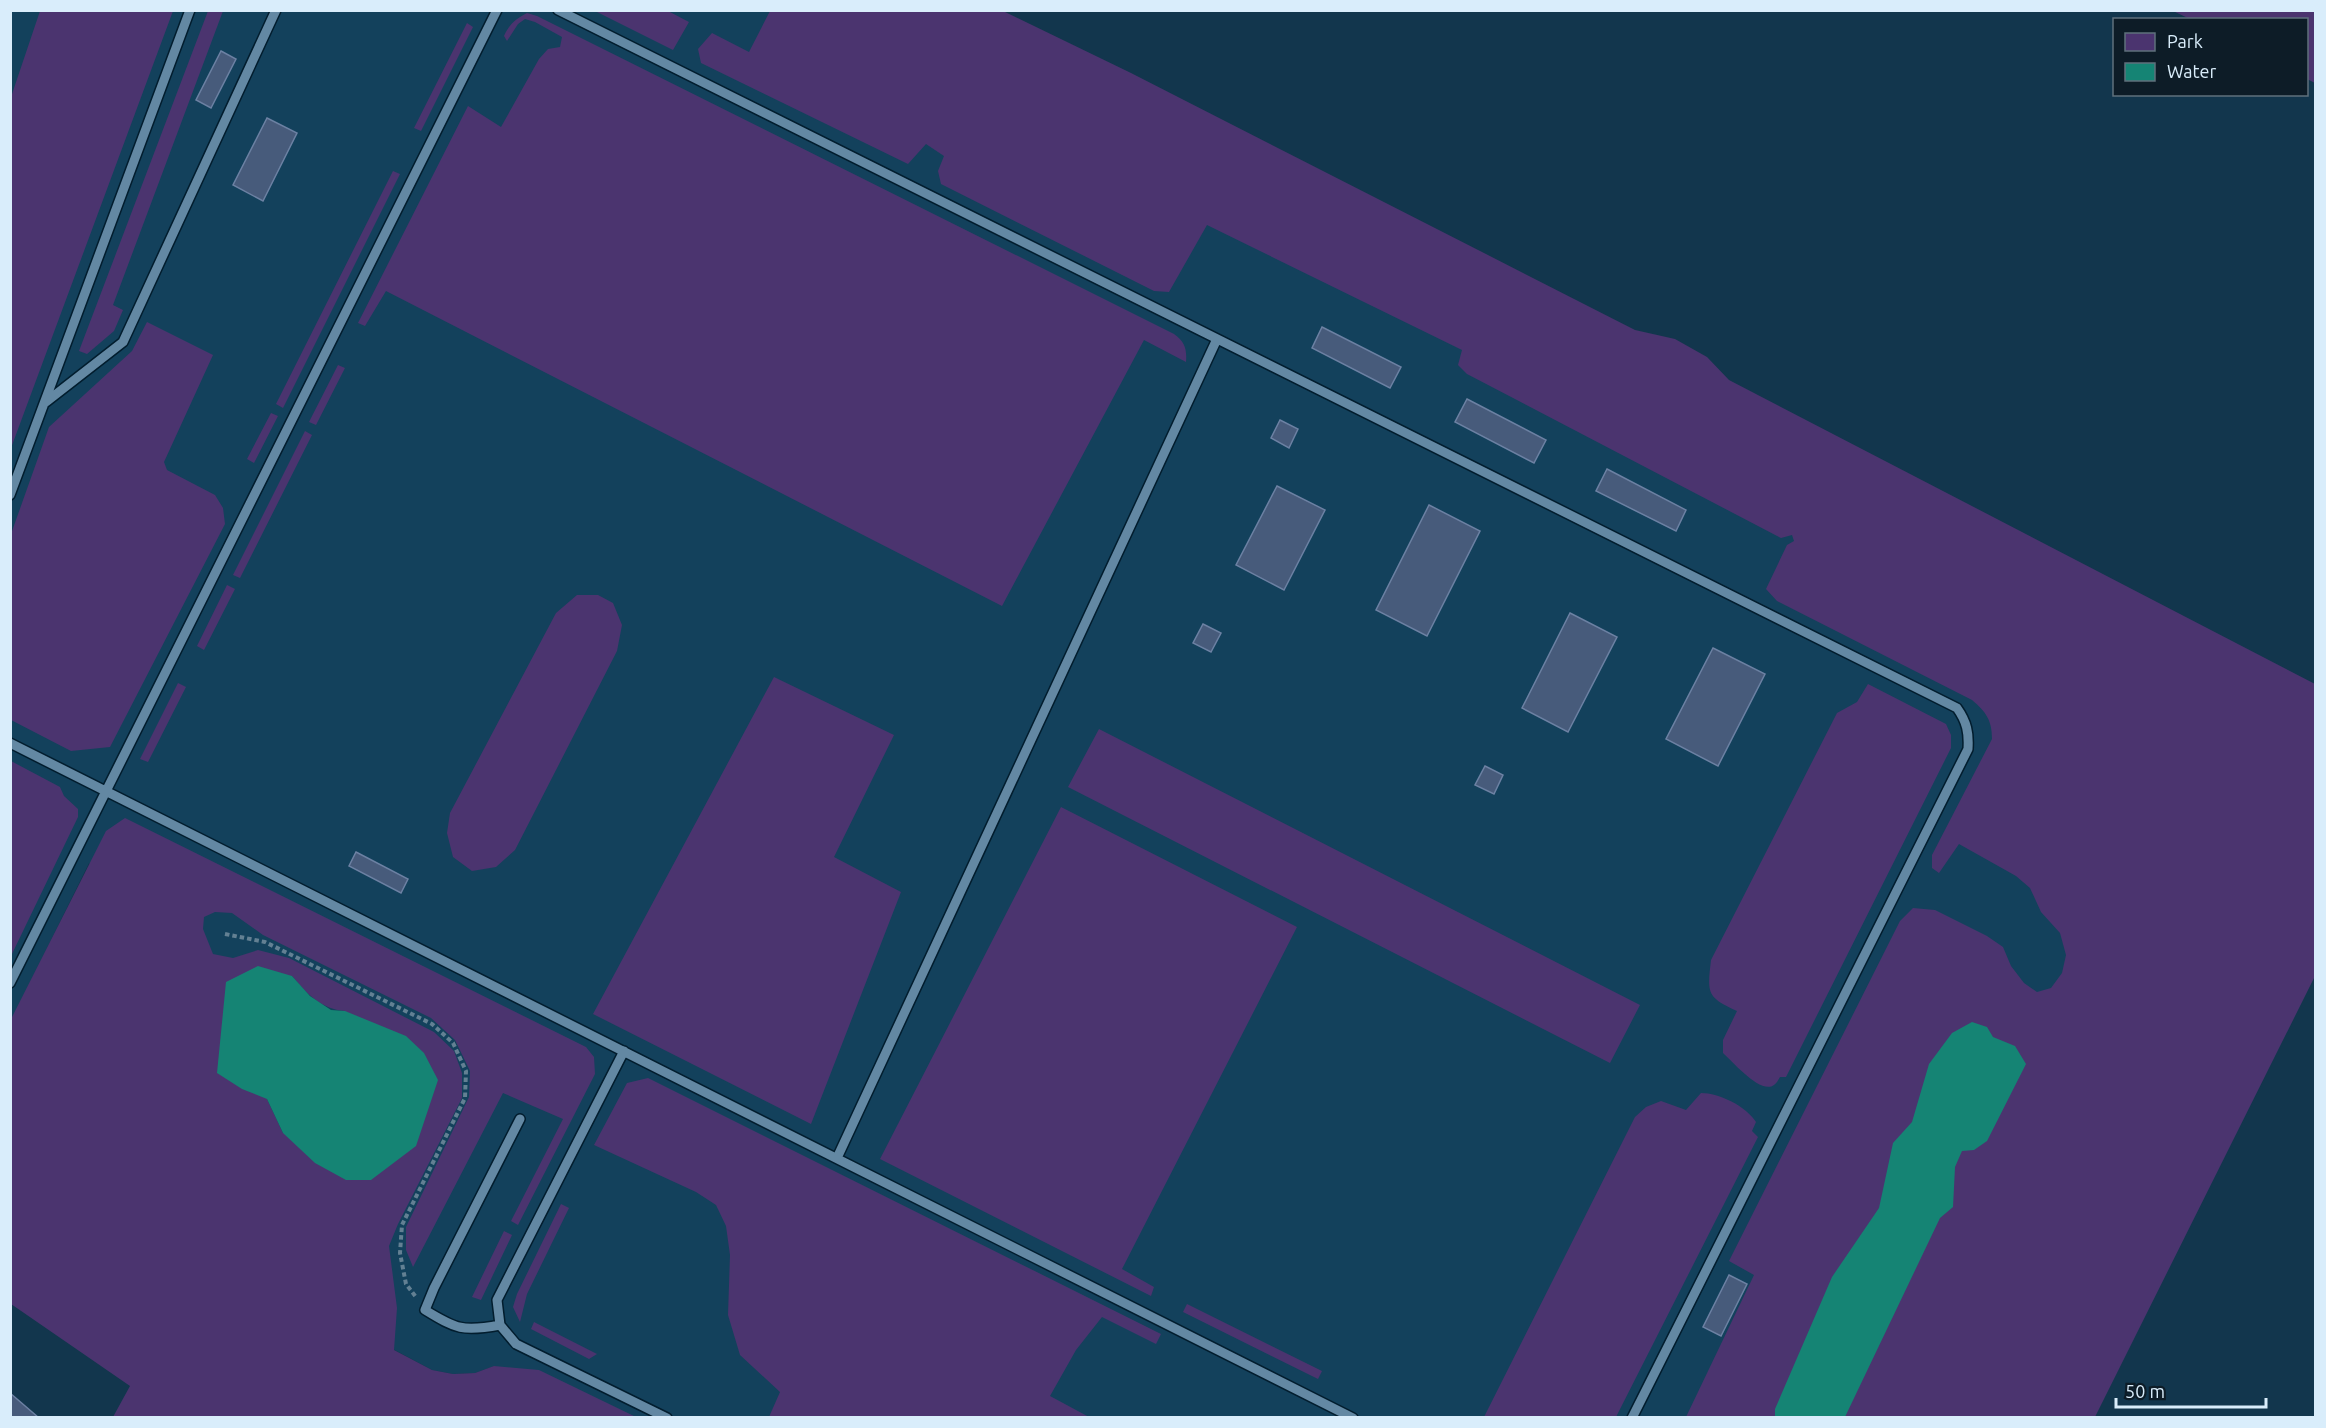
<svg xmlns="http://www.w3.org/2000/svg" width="2326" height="1428" viewBox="0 0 2326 1428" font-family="Ubuntu,sans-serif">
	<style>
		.built { fill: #13415c }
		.green { fill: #4b346f; fill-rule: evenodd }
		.water { fill: #158474 }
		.building { fill: #475b7b; stroke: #6c81a3; stroke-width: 1.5 }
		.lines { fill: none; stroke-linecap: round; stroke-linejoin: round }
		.service-casing { stroke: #021d2e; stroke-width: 12 }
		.path { stroke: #638093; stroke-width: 4; stroke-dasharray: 4.5 3; stroke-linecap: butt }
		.service { stroke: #6388a3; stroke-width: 9 }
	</style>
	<rect width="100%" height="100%" fill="#12364d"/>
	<path class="built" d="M11 11H793L2315 781 2087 1417 596 1418 495 1366 475 1373 453 1374 432 1370 374 1339 89 863 11 1021Z"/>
	<path class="green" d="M40 11H173L11 448V97Z
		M208 11H223L113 305 123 310 114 331 87 354 79 351Z
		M595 11H668L689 22 673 50Z
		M770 11H1003L1131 73 1635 330 1675 339 1707 357 1729 380 2315 684V976L2095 1417H1686L1754 1275 1729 1261 1900 921 1913 908 1935 910 1987 936 2003 947 2011 966 2024 983 2037 992 2051 988 2062 973 2066 955 2060 933 2041 912 2030 888 2016 876 1959 844 1939 873 1932 868V855L1992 739C1992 720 1986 712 1972 700L1777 601 1766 589 1787 545 1794 541 1792 535 1781 538 1467 374 1458 365 1462 350 1207 225 1169 292 1154 291 941 184 938 171 944 156 926 144 908 164 701 63 698 49 712 33 749 52Z
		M2173 11H2315V83L2307 79 2306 20 2190 19Z
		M527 13 537 16 1174 334C1185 342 1187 349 1186 362L1144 340 1002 606 386 291 365 326 358 323 468 106 501 127 539 59 548 49 560 47 562 37 535 22 525 19 518 24 507 41 504 36C509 25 515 19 527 13Z
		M467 23 473 27 421 131 414 128Z
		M393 171 400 174 283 408 276 404Z
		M147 322 213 355 164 462 167 470 215 495 223 508 225 524 110 747 71 751 11 720V534L49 427 132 351Z
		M338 365 345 368 316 425 309 422Z
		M271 413 278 416 254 463 247 459Z
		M305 431 312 435 240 578 233 575Z
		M227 585 235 589 204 650 197 646Z
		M577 595H598L613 603 622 625 617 651 515 850 496 867 472 871 453 857 447 833 450 813 556 613Z
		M774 677 894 735 834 857 901 892 811 1124 593 1014Z
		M178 683 186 687 148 762 140 759Z
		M1868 684 1946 724 1951 735V748L1786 1077H1780C1778 1080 1777 1083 1774 1085 1761 1095 1733 1062 1723 1053V1040L1737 1011C1707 997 1707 994 1711 960L1837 713 1857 702Z
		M1099 729 1640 1005 1610 1063 1068 787Z
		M11 761 60 787 64 796 78 809V817L11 956Z
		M1061 807 1297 927 1122 1269 1154 1287 1151 1296 880 1159Z
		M125 818 586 1047 594 1057 595 1074 518 1225 511 1221 563 1119 503 1093 413 1267 406 1250V1227L469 1097 470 1071 455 1040 431 1018 263 935 232 913 215 912 204 917 203 929 213 954 233 958 258 950 289 958 434 1032 454 1051 462 1073V1098L398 1224 389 1246 397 1308 394 1350 432 1370 453 1374 475 1373 494 1366 539 1370 636 1417H113L130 1386 11 1304 10 1021 106 831ZM292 976C307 994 321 1009 345 1011L283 1133 267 1099Z
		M648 1078 1161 1334 1156 1344 1102 1317 1076 1350 1050 1396 1089 1417H769L780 1392 740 1355 728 1315 730 1255 726 1226 716 1205 696 1192 594 1145 627 1083Z
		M1701 1093C1719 1093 1746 1106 1756 1122L1752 1131 1758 1137 1616 1417H1484L1635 1117 1646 1107 1661 1101 1686 1110Z
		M561 1204 569 1208 527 1294 520 1322 513 1307 517 1294Z
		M504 1231 512 1235 481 1300 472 1297Z
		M1187 1304 1322 1371 1318 1379 1183 1312Z
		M534 1322 597 1354 589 1359 531 1329Z"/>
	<path class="water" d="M258 966 292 976 310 996 331 1010 345 1011 406 1036 424 1053 438 1080 416 1146 371 1180H346L315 1163 283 1133 267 1099 242 1089 217 1073 226 982Z
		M1972 1022 1987 1027 1993 1037 2015 1046 2026 1064 1987 1141 1974 1150 1962 1151 1955 1167 1953 1207 1940 1218 1845 1417H1775V1409L1832 1277 1879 1208 1893 1143 1912 1122 1929 1064 1952 1033Z"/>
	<path class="building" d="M221 51 236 59 211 108 196 100Z
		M267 118 297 133 263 201 233 185Z
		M1322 327 1401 367 1390 388 1312 348Z
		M1467 399 1546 440 1534 463 1455 422Z
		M1280 420 1298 429 1289 448 1271 438Z
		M1607 469 1686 510 1676 531 1596 491Z
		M1277 486 1325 510 1284 590 1236 565Z
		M1429 505 1480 531 1427 636 1376 610Z
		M1570 613 1617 637 1568 732 1522 708Z
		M1203 624 1221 633 1211 652 1193 643Z
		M1713 648 1765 674 1718 766 1666 739Z
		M1485 766 1503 775 1494 794 1475 785Z
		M356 852 408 879 401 893 349 866Z
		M1729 1275 1747 1284 1721 1336 1703 1327Z
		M10 1393 39 1418H10Z"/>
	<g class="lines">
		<g class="service-casing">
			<path id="service" d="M558 10 1957 708C1967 722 1969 733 1968 749L1632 1418
				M46 402 123 342 276 10
				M10 495 190 10
				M10 743 1353 1418
				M10 983 497 10
				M624 1051 497 1300 500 1325 516 1344 667 1418
				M837 1158 1217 339
				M500 1325C463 1332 456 1329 425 1310L434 1288 520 1119"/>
		</g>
		<path class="path" d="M225 934 265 942 432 1024 453 1043 466 1071 465 1098 402 1225 400 1253 406 1284 416 1297"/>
		<use href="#service" class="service"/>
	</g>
	<rect width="2326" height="1428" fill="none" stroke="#d9edfb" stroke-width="24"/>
	<rect x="2113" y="18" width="195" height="78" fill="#0d1c27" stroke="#5f707c" stroke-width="1.5"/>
	<rect x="2125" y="33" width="30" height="18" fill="#4b346f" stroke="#5f707c" stroke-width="1.5"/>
	<text x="2167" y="48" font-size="18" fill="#d9edfb">Park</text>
	<rect x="2125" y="63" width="30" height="18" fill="#158474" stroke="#5f707c" stroke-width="1.5"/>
	<text x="2167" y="78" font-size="18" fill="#d9edfb">Water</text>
	<path d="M2116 1398v9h150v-9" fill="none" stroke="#d9edfb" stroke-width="3"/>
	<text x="2125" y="1398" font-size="18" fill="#d9edfb" stroke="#0d1c27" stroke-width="4.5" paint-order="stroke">50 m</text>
</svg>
